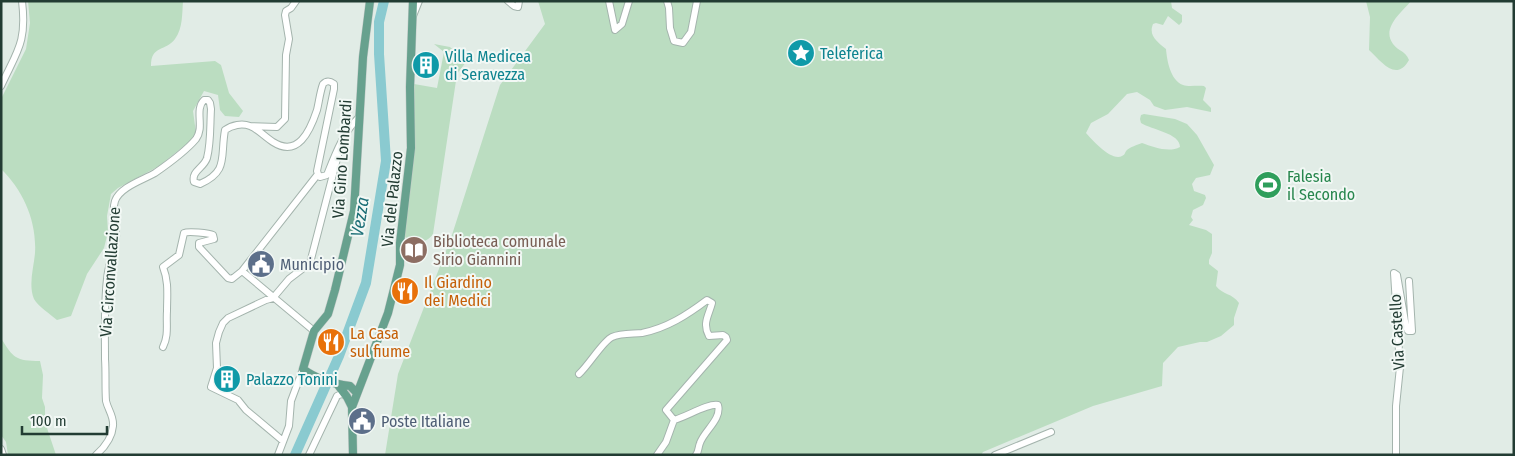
<svg xmlns="http://www.w3.org/2000/svg" width="1515" height="456" viewBox="0 0 1515 456" font-family="'Fira Sans Condensed',sans-serif">
	<style>
		.green { fill: #bbddc1 }
		.lines { fill: none; stroke-linecap: round; stroke-linejoin: round }
		.river { stroke: #8acad0; stroke-width: 10 }
		.minor-casing { stroke: #a4b4ad; stroke-width: 8 }
		.major-casing { stroke: #c1c8c6; stroke-width: 9 }
		.minor { stroke: #fff; stroke-width: 6 }
		.major { stroke: #67a18e; stroke-width: 8 }
		.labels { text-anchor: middle; dominant-baseline: central; stroke-width: 4; stroke-linejoin: round; paint-order: stroke }
		.culture-label { font-size: 16px; fill: #0d838f; stroke: #f2f8f5; text-anchor: start }
		.street-label { font-size: 16px; fill: #223c33; stroke: #f2f8f5 }
		.leisure-label { font-size: 16px; fill: #27864d; stroke: #f2f8f5; text-anchor: start }
		.education-label { font-size: 16px; fill: #785e54; stroke: #f2f8f5; text-anchor: start }
		.service-label { font-size: 16px; fill: #4e5e75; stroke: #f2f8f5; text-anchor: start }
		.food-label { font-size: 16px; fill: #c56008; stroke: #f2f8f5; text-anchor: start }
		.water-label { font-size: 18px; font-style: italic; fill: #1d6f77; stroke: #f2f8f5 }
	</style>
	<rect width="100%" height="100%" fill="#e1ece6"/>
	<path class="green" d="M28 1H183C182 14 183 28 175 39 165 52 151 45 151 66L215 61 221 65 229 93 243 111 239 117 225 116 220 110 218 95 204 91 193 111 196 133 189 142 159 166 118 188 111 194 107 216 108 232 104 248 87 274 71 316 57 320C50 314 38 306 34 299 28 284 34 267 35 253 37 221 23 190 1 169V99L26 49 30 23Z
		M538 1H1171L1172 8 1182 15V22L1179 25 1168 16 1163 25 1156 23 1153 24C1148 36 1158 42 1166 49 1167 60 1170 80 1183 85 1189 87 1197 85 1204 86L1206 88 1203 100 1211 108V112L1187 107 1165 110 1154 106 1150 100 1137 92 1127 94 1108 114 1091 123 1086 133C1092 140 1112 162 1122 156 1126 154 1124 153 1127 150 1130 147 1137 145 1142 143 1153 147 1169 153 1180 147 1180 133 1152 130 1141 123L1140 119 1141 115 1144 114 1175 119 1187 124 1197 135 1214 165 1210 175 1196 178 1192 184 1194 191 1205 195 1206 198 1203 205 1193 210 1191 217 1193 220 1189 225 1206 230 1212 234V253L1209 260V264L1218 271 1216 286C1223 295 1232 293 1239 303L1234 318V325L1221 336 1207 342H1200L1178 347 1163 363 1162 386 1093 406 983 452 981 455H385L398 374 451 238 500 85 545 24Z
		M1366 1H1411C1402 12 1381 28 1393 44 1399 52 1405 50 1409 60 1396 83 1381 61 1369 50L1370 17Z
		M434 44 450 47 466 62 457 74 433 234C425 245 417 241 406 238L404 235 414 147V84L437 88 444 52Z
		M1 338C13 358 16 361 40 361L43 375 42 398 45 407V422L56 455H8L6 442 1 435Z"/>
	<g class="lines">
		<path class="river" d="M295 455 339 356 366 283 386 161 379 54V22L384 1"/>
		<g class="minor-casing">
			<path id="minor" d="M508 1 514 6 518 7 519 1
				M609 1 615 30 622 24 629 1
				M667 1 669 8 670 28 674 41 683 43 691 32 697 1
				M413 16 419 1
				M1 86C17 51 27 43 22 1
				M250 126 277 127 285 119 286 55 289 39 285 15 286 11 291 8 296 1
				M242 271 314 331
				M1409 281 1412 331
				M163 347C169 335 166 324 167 311 167 296 169 282 163 267L179 255 184 233C188 231 209 233 213 235L214 239 199 243V247L228 278 232 279 242 271 318 174
				M579 374C589 365 603 341 612 337 621 333 633 334 642 333 667 328 687 315 707 300L712 303C709 315 702 323 709 336L723 335 726 337 727 340 666 410 674 420
				M674 420C686 417 708 403 718 405 722 419 704 431 700 443 698 448 699 451 696 455
				M283 441 246 410 238 400 211 387 217 368 216 343 219 332 223 323 228 318 266 300 273 298 289 279 310 263 338 155
				M1 449 3 455
				M96 455C105 447 112 438 113 426 114 416 108 410 106 401 105 387 106 373 105 359 105 333 104 305 107 279 108 265 114 252 116 238 117 226 111 213 115 201 120 187 143 180 155 173 168 164 185 152 196 139 205 127 194 110 204 100H208L210 103 211 109C210 125 211 143 207 158 204 168 191 171 194 182L200 184C229 171 220 157 225 130 232 125 242 123 250 126 258 129 265 137 273 142 298 158 310 131 317 110 319 102 320 92 323 84 327 80 330 81 334 84V89L317 171 318 174 320 177 327 175C335 155 343 133 359 117
				M278 455 289 426 291 401 303 369
				M309 455 337 396 341 394 346 395
				M657 455 666 442 674 420
				M995 455 1051 432
				M1396 455V406L1400 367 1394 273 1397 275 1406 327 1408 331H1412"/>
		</g>
		<g class="major-casing">
			<path id="major" d="M338 385 347 397 352 407
				M356 392 350 386C334 384 316 379 303 369L314 331 328 314 335 290 354 211 363 57 370 1
				M353 455 352 407 388 313 400 265V243L411 148 410 87 413 1"/>
		</g>
		<use href="#minor" class="minor"/>
		<use href="#major" class="major"/>
	</g>
	<defs>
		<g id="sight-disc" transform="scale(1.4375)"><circle r="9.5" fill="#0f9aa8" stroke="#f2f8f5"/><path d="M0-6L1.8-2.2L6-1.7L2.9 1.2L3.7 5.4L0 3.3L-3.7 5.4L-2.9 1.2L-6-1.7L-1.8-2.2Z" fill="#fff"/></g>
		<g id="building-disc" transform="scale(1.4375)"><circle r="9.5" fill="#0f9aa8" stroke="#f2f8f5"/><path d="M-4-6H4V6H1V3H-1V6H-4ZM-2.5-4.3h1.7v1.8h-1.7ZM.8-4.3h1.7v1.8H.8ZM-2.5-1h1.7V.8h-1.7ZM.8-1h1.7V.8H.8Z" fill="#fff"/></g>
		<g id="stadium-disc" transform="scale(1.4375)"><circle r="9.5" fill="#2e9e5b" stroke="#f2f8f5"/><path d="M0-5a6.5 5 0 1 0 0 10a6.5 5 0 1 0 0-10ZM-3.5-1.8h7v3.6h-7Z" fill="#fff"/></g>
		<g id="library-disc" transform="scale(1.4375)"><circle r="9.5" fill="#8d6e63" stroke="#f2f8f5"/><path d="M-6-4Q-3-5.5-.7-3.5V5Q-3 3-6 4ZM6-4Q3-5.5 .7-3.5V5Q3 3 6 4Z" fill="#fff"/></g>
		<g id="civic-disc" transform="scale(1.4375)"><circle r="9.5" fill="#5c6f8a" stroke="#f2f8f5"/><path d="M-.6-6.5H3V-4.5H.6V-3L4-1V1h2V6H-6V1h2V-1L-.6-3ZM-1.2 2.5V6h2.4V2.5Z" fill="#fff"/></g>
		<g id="restaurant-disc" transform="scale(1.4375)"><circle r="9.5" fill="#e8710a" stroke="#f2f8f5"/><path d="M-5-6h1v4h1v-4h1v4h1v-4h1v5L-1.5 .5V6h-2V.5L-5-1ZM5-6V6H3V1.5H1.5Q1.5-4 5-6Z" fill="#fff"/></g>
	</defs>
	<g fill-rule="evenodd">
		<use href="#sight-disc" x="801" y="53"/>
		<use href="#building-disc" x="426" y="65"/>
		<use href="#stadium-disc" x="1268" y="185"/>
		<use href="#library-disc" x="414" y="250"/>
		<use href="#civic-disc" x="261" y="264"/>
		<use href="#restaurant-disc" x="405" y="291"/>
		<use href="#restaurant-disc" x="331" y="342"/>
		<use href="#building-disc" x="227" y="379"/>
		<use href="#civic-disc" x="362" y="421"/>
	</g>
	<g class="labels">
		<g class="culture-label">
			<text x="820" y="53">Teleferica</text>
			<text x="445" y="56">Villa Medicea<tspan x="445" dy="18">di Seravezza</tspan></text>
			<text x="246" y="379">Palazzo Tonini</text>
		</g>
		<g class="street-label">
			<text transform="translate(342 159) rotate(-86)">Via Gino Lombardi</text>
			<text transform="translate(392 199) rotate(-84)">Via del Palazzo</text>
			<text transform="translate(110 272) rotate(-86)">Via Circonvallazione</text>
			<text transform="translate(1397 332) rotate(-93)">Via Castello</text>
		</g>
		<g class="leisure-label">
			<text x="1287" y="176">Falesia<tspan x="1287" dy="18">il Secondo</tspan></text>
		</g>
		<g class="education-label">
			<text x="433" y="241">Biblioteca comunale<tspan x="433" dy="18">Sirio Giannini</tspan></text>
		</g>
		<g class="service-label">
			<text x="280" y="264">Municipio</text>
			<text x="381" y="421">Poste Italiane</text>
		</g>
		<g class="food-label">
			<text x="424" y="282">Il Giardino<tspan x="424" dy="18">dei Medici</tspan></text>
			<text x="350" y="333">La Casa<tspan x="350" dy="18">sul fiume</tspan></text>
		</g>
		<g class="water-label">
			<text transform="translate(360 217) rotate(-81)">Vezza</text>
		</g>
	</g>
	<rect width="1515" height="456" fill="none" stroke="#223c33" stroke-width="5"/>
	<path d="M22 426v8h85v-8" fill="none" stroke="#223c33" stroke-width="2.5"/>
	<text x="30" y="426" font-size="15" fill="#223c33" stroke="#f2f8f5" stroke-width="4" paint-order="stroke">100 m</text>
</svg>
